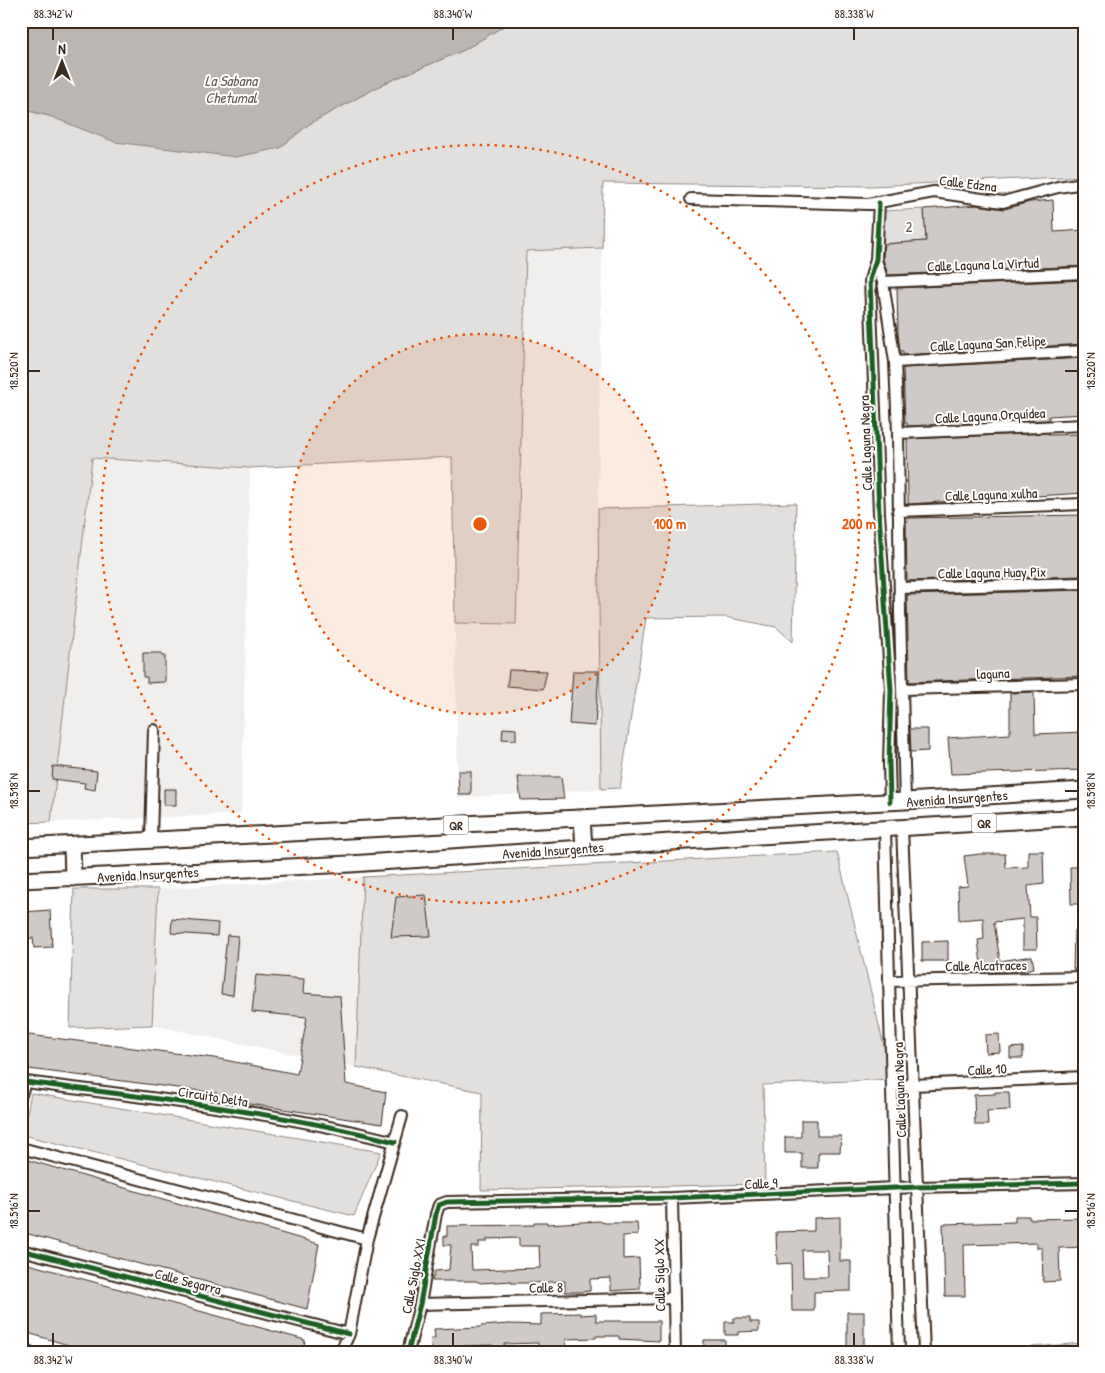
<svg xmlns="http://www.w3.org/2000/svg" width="1105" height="1373" viewBox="0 0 1105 1373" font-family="'Patrick Hand',sans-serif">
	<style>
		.built { fill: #f1efee }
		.green { fill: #e2e0de; stroke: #8e857e }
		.water { fill: #bcb6b3; stroke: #887e77 }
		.building { fill: #cfcac7; stroke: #3b2a1e; fill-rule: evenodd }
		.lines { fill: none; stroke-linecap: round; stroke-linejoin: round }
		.street-casing { stroke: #3b2a1e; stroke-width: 14 }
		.primary-casing { stroke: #3b2a1e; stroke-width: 19 }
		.street { stroke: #fff; stroke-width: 10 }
		.primary { stroke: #fff; stroke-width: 15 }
		.cycleway-casing { stroke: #fff; stroke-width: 8 }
		.cycleway { stroke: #1b5e20; stroke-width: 5 }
		.ticks { fill: none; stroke: #3b2a1e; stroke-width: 2 }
		.ring { fill: none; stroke: #e8590c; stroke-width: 2.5; stroke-dasharray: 2.5 5 }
		.labels { text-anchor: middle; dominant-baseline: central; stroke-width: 4; stroke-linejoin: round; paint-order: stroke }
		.shield { fill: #fff; stroke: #766a62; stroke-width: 1 }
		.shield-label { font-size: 12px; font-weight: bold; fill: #3b2a1e }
		.street-label { font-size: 14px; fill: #3b2a1e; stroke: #fff }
		.park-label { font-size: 14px; fill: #65584e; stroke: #fff }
		.water-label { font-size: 15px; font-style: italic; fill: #685b52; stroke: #fff }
		.centre { fill: #e8590c; stroke: #fff; stroke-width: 2.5 }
		.ring-label { font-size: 15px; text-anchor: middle; font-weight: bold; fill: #e8590c; stroke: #fff; stroke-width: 4; stroke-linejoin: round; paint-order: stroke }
		.neatline { fill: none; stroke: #3b2a1e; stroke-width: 2 }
		.ticks-label { font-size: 12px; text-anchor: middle; fill: #3b2a1e }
	</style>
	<rect width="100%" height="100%" fill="#fff"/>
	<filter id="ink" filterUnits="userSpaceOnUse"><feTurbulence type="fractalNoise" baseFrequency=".02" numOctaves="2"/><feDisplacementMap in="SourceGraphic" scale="10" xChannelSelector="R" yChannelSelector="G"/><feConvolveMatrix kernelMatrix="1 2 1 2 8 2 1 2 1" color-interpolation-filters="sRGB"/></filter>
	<g filter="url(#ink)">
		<path class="built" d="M602 248 598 509 601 789 458 798 455 623 516 624 526 251Z
			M92 457 250 468 241 814 51 822Z
			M363 877 356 1067 152 1025 158 889Z"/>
		<path class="green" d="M512 21H1084V176L871 186 603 183 602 248 526 251 516 624 455 623 452 457 250 468 92 458 51 822 21 823V109L49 116 280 148 309 124 385 83 464 50Z
			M924 209 926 241 881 244V211Z
			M796 503 793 642 776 627 725 617 646 618 620 788 601 789 598 509Z
			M837 852 892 1079 763 1085 765 1184 481 1190 482 1092 356 1067 363 877Z
			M74 889H158L152 1025 70 1028Z
			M31 1093 381 1152 354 1216 23 1135Z
			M1084 1343V1352H966Z"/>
		<path class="water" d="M21 21H512L464 50 385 83 309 124 280 148 236 157 115 142 49 116 21 109Z"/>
		<path class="building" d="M1053 200 1054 232 1084 230V266L888 275 883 259 884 244 926 241 924 209 977 205 1004 209 1030 202Z
			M1084 280V344L903 355V351H900L898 334 897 288Z
			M1084 358V414L1049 416V420L907 426V423H905L903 368Z
			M1049 433V435L1084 434V493L908 504 907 439Z
			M1084 515V576L907 581 906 521H908V518Z
			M1084 590V676L909 682 907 595Z
			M143 653H162V656H165V682L147 683V677H143Z
			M509 670 547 671 543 689 507 686Z
			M573 671H599L595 726 569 724Z
			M1034 692 1035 734 1084 732V770L951 774 948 738 1010 734V693Z
			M503 728 516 729V740L502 739Z
			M910 729H928V751L911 752Z
			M53 766 97 771 95 790 84 788 85 783 52 779Z
			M458 771H471V795H459Z
			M518 777H561L564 799 521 800Z
			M164 789H176V805H164Z
			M1028 851H1043L1044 884 1028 886 1030 917H1036L1037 949H1023V919L994 922 1000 961 1032 956 1034 968 1014 972H982L978 940 984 939 983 918 959 920 958 887 968 886 964 856 980 854H1005L1006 868 1028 867Z
			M1070 867H1084V904H1071Z
			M426 895 431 936 391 937 396 897Z
			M50 910 52 947 34 948 33 938 21 939V926L25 925 24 912Z
			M172 919 218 923 217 936 171 933Z
			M1074 931H1084V970L1073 969Z
			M227 935 238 936 233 995 221 994Z
			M948 941V961H922V942Z
			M256 975 304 979 303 993 340 996 346 1084 386 1092 382 1124 217 1099V1093L21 1068V1034L214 1058 297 1074 307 1017 252 1012Z
			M999 1034 1000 1052 986 1053 985 1035Z
			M1023 1047V1058H1010V1048Z
			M995 1092H1009L1010 1110 987 1111 988 1125H975L974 1095 995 1094Z
			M801 1120H817V1136H841L840 1152H819V1154H818V1168H802V1153H785V1137H801Z
			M21 1158 319 1244 307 1309 21 1232Z
			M1015 1216H1029V1219L1084 1218V1247L1059 1248 1060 1281 1043 1282 1042 1248H1037V1243L964 1245 965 1296H945L943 1224 1015 1222Z
			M840 1217V1261H851V1291L814 1292V1311H792L791 1263 777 1264 776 1232 814 1231V1218ZM802 1250H827L828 1277H803Z
			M599 1221 605 1223H637L638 1235 623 1236V1259L639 1258 640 1289 611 1291V1278L590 1279V1291L580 1292H565V1281L533 1283H511V1281L481 1283 476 1281H432L435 1271 449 1270 451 1245H444V1236H447V1226L534 1225V1222H547V1224ZM519 1238V1246H539L540 1268 472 1270 471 1247H479V1242H487V1239Z
			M21 1262 305 1340 303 1352H92L21 1331Z
			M847 1312H864V1347H847Z
			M580 1313V1315L596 1314V1321H659V1341L619 1339V1336H596V1338L566 1339 567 1348H551V1352H538V1343L504 1344 505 1352H492V1345L460 1346V1352H432L431 1338H435L434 1329 481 1327V1326L509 1324 541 1325V1314Z
			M734 1318H750V1322H759V1331L738 1332V1335H725V1322H734Z
			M704 1340H725V1352H704Z"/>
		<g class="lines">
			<g class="street-casing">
				<path id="street" d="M691 199 868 204 934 192 1003 202 1058 187 1084 183
					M879 203 876 259 870 280 879 513 891 690 889 763 890 802
					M876 260 883 282 895 362 898 433 900 613 905 801
					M883 282 1084 273
					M895 362 1084 351
					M898 433 1084 425
					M898 511 1084 504
					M900 588 1084 583
					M903 689 1084 684
					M885 828 899 1352
					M902 828 924 1352
					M151 840 154 730
					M889 981 1084 977
					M892 1086 1084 1077
					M21 1095 25 1082C149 1098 274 1111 395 1142
					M21 1148 367 1239
					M672 1198 675 1352
					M21 1250 349 1334
					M420 1304 673 1298
					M21 1349 30 1352
					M342 1349 349 1334 367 1239 402 1116
					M408 1352 420 1304 436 1214 439 1205 447 1202 672 1198 917 1187 1084 1183"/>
			</g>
			<g class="primary-casing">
				<path id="primary" d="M582 818 584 848
					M72 845 73 878
					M21 847 905 801 1084 790
					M21 880 350 864 759 836 1084 817"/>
			</g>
			<use href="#street" class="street"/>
			<use href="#primary" class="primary"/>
			<g class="cycleway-casing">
				<path id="cycleway" d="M879 203 876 259 870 280 879 513 891 690 889 763 890 802
					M21 1095 25 1082C149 1098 274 1111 395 1142
					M21 1250 349 1334
					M408 1352 420 1304 436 1214 439 1205 447 1202 672 1198 917 1187 1084 1183"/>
			</g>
			<use href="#cycleway" class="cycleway"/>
		</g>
	</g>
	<path class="ticks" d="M53 28V40M453 28V40M854 28V40M28 371H40M1065 371H1078M28 791H40M1065 791H1078M28 1211H40M1065 1211H1078M53 1333V1346M453 1333V1346M854 1333V1346"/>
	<circle cx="480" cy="524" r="190" fill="#e8590c" fill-opacity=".12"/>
	<g class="ring">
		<circle cx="480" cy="524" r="190"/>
		<circle cx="480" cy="524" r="379"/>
	</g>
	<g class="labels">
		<g class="shield">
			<rect x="971.5" y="813.5" width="25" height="19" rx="4"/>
			<rect x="443.5" y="815.5" width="25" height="19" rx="4"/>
		</g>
		<g class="shield-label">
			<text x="984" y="823">QR</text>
			<text x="456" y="825">QR</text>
		</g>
		<g class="street-label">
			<text transform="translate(968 183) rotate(7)">Calle Edzna</text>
			<text transform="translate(983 264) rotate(-2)">Calle Laguna La Virtud</text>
			<text transform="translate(988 343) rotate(-3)">Calle Laguna San Felipe</text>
			<text transform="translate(990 415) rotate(-3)">Calle Laguna Orquídea</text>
			<text transform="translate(865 443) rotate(-92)">Calle Laguna Negra</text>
			<text transform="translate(991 494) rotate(-2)">Calle Laguna xulha</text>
			<text transform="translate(992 572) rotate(-1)">Calle Laguna Huay Pix</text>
			<text transform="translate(993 673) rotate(-2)">laguna</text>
			<text transform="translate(957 798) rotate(-4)">Avenida Insurgentes</text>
			<text transform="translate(553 850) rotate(-4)">Avenida Insurgentes</text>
			<text transform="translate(148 874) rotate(-3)">Avenida Insurgentes</text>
			<text transform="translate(986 965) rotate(-1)">Calle Alcatraces</text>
			<text transform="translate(987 1069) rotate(-3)">Calle 10</text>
			<text transform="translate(899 1090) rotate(-92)">Calle Laguna Negra</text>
			<text transform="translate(213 1096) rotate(9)">Circuito Delta</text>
			<text transform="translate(761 1183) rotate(-3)">Calle 9</text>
			<text transform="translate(659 1275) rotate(-91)">Calle Siglo XX</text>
			<text transform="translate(413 1276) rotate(-79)">Calle Siglo XXI</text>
			<text transform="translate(188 1281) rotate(14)">Calle Segarra</text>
			<text transform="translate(546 1287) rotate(-1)">Calle 8</text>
		</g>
		<g class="park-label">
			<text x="909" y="226">2</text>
		</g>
		<g class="water-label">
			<text x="231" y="80">La Sabana<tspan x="231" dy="17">Chetumal</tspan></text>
		</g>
	</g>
	<circle cx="480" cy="524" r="8" class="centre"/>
	<g class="ring-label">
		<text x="670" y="529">100 m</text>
		<text x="859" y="529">200 m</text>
	</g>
	<rect width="1105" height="1373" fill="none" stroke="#fff" stroke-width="55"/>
	<g transform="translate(62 62)" stroke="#ffffff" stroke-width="4" paint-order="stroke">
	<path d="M0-4L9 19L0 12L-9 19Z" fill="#3b2a1e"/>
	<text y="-8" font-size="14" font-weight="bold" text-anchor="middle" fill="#3b2a1e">N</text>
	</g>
	<rect x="28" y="28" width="1050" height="1318" class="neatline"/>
	<g class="ticks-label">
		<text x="53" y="18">88.342°W</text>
		<text x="453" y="18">88.340°W</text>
		<text x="854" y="18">88.338°W</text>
		<text transform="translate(14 371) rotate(-90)" y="4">18.520°N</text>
		<text transform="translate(1091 371) rotate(-90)" y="4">18.520°N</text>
		<text transform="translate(14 791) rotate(-90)" y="4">18.518°N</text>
		<text transform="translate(1091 791) rotate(-90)" y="4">18.518°N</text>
		<text transform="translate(14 1211) rotate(-90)" y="4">18.516°N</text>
		<text transform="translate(1091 1211) rotate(-90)" y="4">18.516°N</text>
		<text x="53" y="1364">88.342°W</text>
		<text x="453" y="1364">88.340°W</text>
		<text x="854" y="1364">88.338°W</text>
	</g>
</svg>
